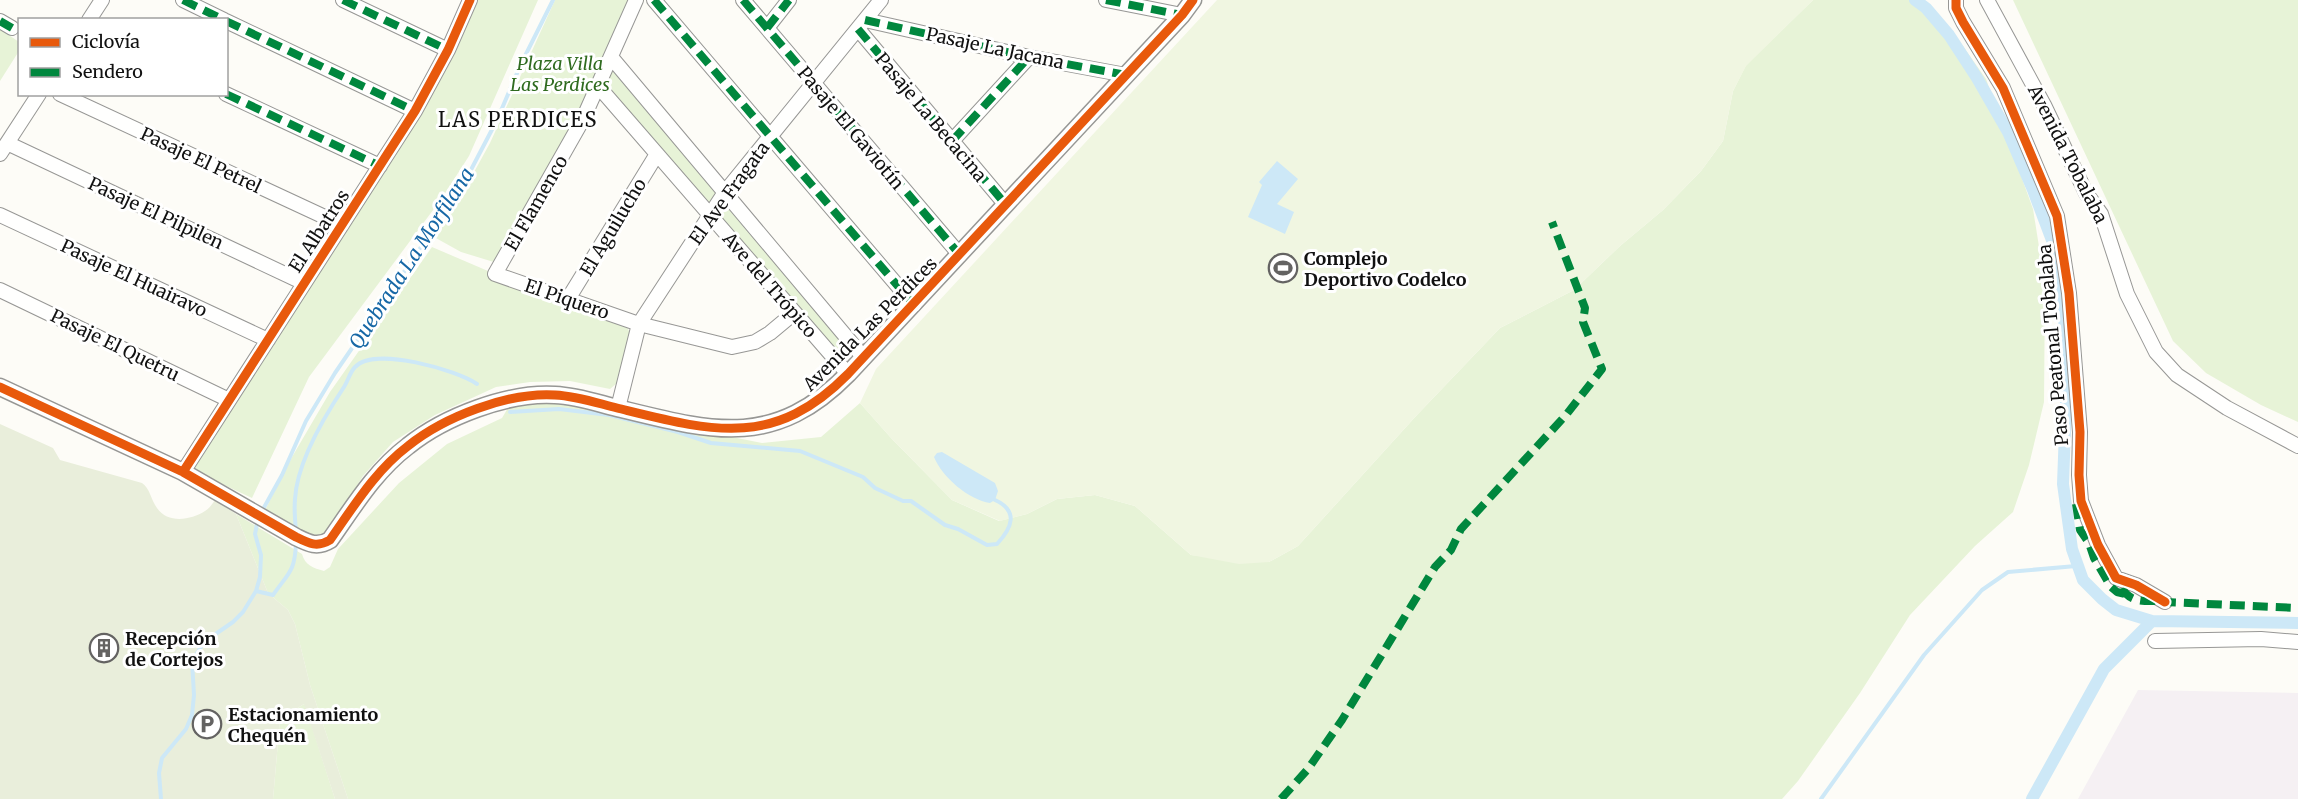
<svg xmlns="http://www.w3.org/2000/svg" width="2298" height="799" viewBox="0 0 2298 799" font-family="Merriweather,serif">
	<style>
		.industrial { fill: #f5f0f3 }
		.green { fill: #e7f3d7 }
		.cemetery { fill: #e9eedb }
		.pitch { fill: #f0f6e1 }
		.water { fill: #cde8f7 }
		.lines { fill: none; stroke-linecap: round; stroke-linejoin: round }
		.stream { stroke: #cde8f7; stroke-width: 4 }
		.canal { stroke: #cde8f7; stroke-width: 12 }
		.minor-casing { stroke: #979795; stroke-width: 16 }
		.tertiary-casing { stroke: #979795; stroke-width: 19 }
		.minor { stroke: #fffffe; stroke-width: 14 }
		.tertiary { stroke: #fffffe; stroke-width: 16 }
		.quiet { stroke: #00873e; stroke-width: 8; stroke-dasharray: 15 8; stroke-linecap: butt }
		.cycleway-casing { stroke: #fff; stroke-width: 13 }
		.cycleway { stroke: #e8590c; stroke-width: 9 }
		.labels { text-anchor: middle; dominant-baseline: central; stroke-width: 6; stroke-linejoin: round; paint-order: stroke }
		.street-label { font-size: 18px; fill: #111; stroke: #fff }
		.park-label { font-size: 18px; font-style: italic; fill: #2f6b1f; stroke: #fff }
		.poi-label { font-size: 18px; font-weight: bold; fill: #111; stroke: #fff; text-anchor: start }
		.neighbourhood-label { font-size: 20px; letter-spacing: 1.5px; fill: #111; stroke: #fff }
		.water-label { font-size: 20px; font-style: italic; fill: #1768a6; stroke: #fff }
	</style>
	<rect width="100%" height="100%" fill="#fdfcf7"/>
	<path class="industrial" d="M2138 690 2298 693V799H2078Z"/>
	<path class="green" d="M473 0H538L469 156 442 198 309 377 252 498 190 469 290 313Z
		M555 0H630L569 135 497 263 461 252 434 237 462 194 490 143Z
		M1813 0H1924L1951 29 1986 79 2033 209 2045 284 2044 402 2029 465 2013 512 1975 546 1910 615 1860 693 1798 781 1782 799H348L310 685 295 624 288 610 268 593 236 514 302 554C305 565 313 568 324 571L330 567 338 549 399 483 447 444 502 418 512 401 557 400 622 415 762 443 821 437 860 403 892 439 952 500 999 521 1027 514 1057 499 1095 495 1135 506 1191 555 1269 562 1298 546 1416 416 1500 328 1574 290 1620 246 1663 210 1701 171 1723 141 1733 91 1746 65Z
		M2013 0H2298V422L2261 405 2206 373 2173 341Z
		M0 29 19 42V51L0 81Z
		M609 65 852 347 838 361 601 85Z
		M432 247 495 274 625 321 630 334 617 383 610 389 570 381 530 382 496 387 435 415 393 442 363 476 328 532 318 539 264 512 292 457 330 392Z
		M304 704 305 705 335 799H273L280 719Z"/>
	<path class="cemetery" d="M0 424 53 448 60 460 142 483C150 488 151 500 157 508 168 524 191 520 205 511 210 508 212 504 215 500L236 514 268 593 288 610 295 624 310 685 348 799H335L304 704 280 719 273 799H0Z"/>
	<path class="pitch" d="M1217 0H1813L1746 66 1733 91 1723 141 1701 171 1663 210 1620 246 1574 290 1500 328 1416 416 1298 546 1269 562 1239 564 1191 555 1135 506 1095 495 1057 499 1027 514 1000 521 952 500 892 439 860 403 876 369Z"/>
	<path class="water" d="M1277 161 1298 179 1277 204 1294 212 1285 234 1248 217 1262 185 1259 182Z
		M942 452 995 483 998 491 995 500 990 503C969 500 942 477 934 457L937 453Z"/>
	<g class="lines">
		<path class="stream" d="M510 412 559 409 609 415 678 432 711 443 800 451 863 477 875 488 903 501H911L945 525 958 529 987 545 997 544C1012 528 1019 511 995 500
			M262 511 282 475 306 421 335 373 462 187 497 120 521 64 553 0
			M296 531C295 521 294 510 295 499 297 462 324 417 344 387 348 381 350 372 355 367 375 346 456 370 477 384
			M256 591 273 595C289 572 295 572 296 542
			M161 799 159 773 162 758 186 729 192 715 194 695 192 661 204 642 233 622 243 612 256 591 260 577 261 555 255 534 257 524
			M1821 799 1924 655 1982 590 2008 572 2076 566"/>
		<path class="canal" d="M1915 0 1926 8 1949 35 1977 78 2008 132 2033 190 2056 251 2063 301 2067 376 2063 484 2072 549 2083 580 2102 599 2116 610 2152 621 2298 623
			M2032 799 2104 669 2152 621"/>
		<g class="minor-casing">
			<path id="minor" d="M183 0 224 20
				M343 0 448 50
				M636 0 583 119 495 274 639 324 732 347 755 342 770 333 794 313
				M654 0 914 305
				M743 0 960 255
				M1106 0 1182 15
				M1956 0V8L1963 22 2003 88 2057 216 2069 293 2080 432 2079 475 2081 501 2098 545 2116 578 2136 585 2165 602
				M1987 0 2044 105 2086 193 2101 214 2127 294 2156 352 2177 375 2227 408 2298 446
				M89 20 102 0
				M865 20 1029 57 1126 75
				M0 21 12 28
				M226 21 415 111
				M767 28 789 0
				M858 29 1006 205
				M611 57 864 358
				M598 86 848 374
				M60 94 342 225
				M226 94 380 166
				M952 141 1029 57
				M7 143 304 283
				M0 154 39 94
				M0 215 268 340
				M0 290 229 400
				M568 299 657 154
				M618 408 639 324 725 192 881 0
				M183 472 415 111 448 50 470 0
				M2155 641 2261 639 2298 642"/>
		</g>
		<g class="tertiary-casing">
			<path id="tertiary" d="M0 387 183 472 296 537C308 543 317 548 330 540 354 506 375 471 408 446 444 417 508 392 555 395 577 396 597 403 617 408 711 431 773 450 848 374L1182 15 1193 0"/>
		</g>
		<use href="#minor" class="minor"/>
		<use href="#tertiary" class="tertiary"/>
		<path class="quiet" d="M183 0 224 20
			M343 0 448 50
			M654 0 914 305
			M743 0 960 255
			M1106 0 1182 15
			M865 20 1029 57 1126 75
			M0 21 12 28
			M226 21 415 111
			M767 28 789 0
			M858 29 1006 205
			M226 94 380 166
			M952 141 1029 57
			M2076 504 2080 530 2089 543 2094 558 2111 587 2117 592 2125 594
			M2122 588C2130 603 2145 601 2159 601
			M2164 606 2165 602 2298 608
			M1281 799 1308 769 1342 720 1435 567 1451 550 1461 529 1566 415 1602 369 1583 322 1585 308 1552 222"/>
		<g class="cycleway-casing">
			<path id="cycleway" d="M1956 0V8L1963 22 2003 88 2057 216 2069 293 2080 432 2079 475 2081 501 2098 545 2116 578 2136 585 2165 602
				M0 387 183 472 296 537C308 543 317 548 330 540 354 506 375 471 408 446 444 417 508 392 555 395 577 396 597 403 617 408 711 431 773 450 848 374L1182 15 1193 0
				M183 472 415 111 448 50 470 0"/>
		</g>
		<use href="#cycleway" class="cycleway"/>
	</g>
	<defs>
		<g id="stadium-ring" transform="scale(1.5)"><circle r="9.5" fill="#fff" stroke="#646362" stroke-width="1.5"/><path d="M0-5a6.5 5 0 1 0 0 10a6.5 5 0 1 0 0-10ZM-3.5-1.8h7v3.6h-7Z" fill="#646362"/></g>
		<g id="building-ring" transform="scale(1.5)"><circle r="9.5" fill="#fff" stroke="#646362" stroke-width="1.5"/><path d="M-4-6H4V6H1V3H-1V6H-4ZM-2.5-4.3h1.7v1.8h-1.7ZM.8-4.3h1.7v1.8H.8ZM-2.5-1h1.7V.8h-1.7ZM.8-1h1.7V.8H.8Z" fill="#646362"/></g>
		<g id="parking-ring" transform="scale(1.5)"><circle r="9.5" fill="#fff" stroke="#646362" stroke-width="1.5"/><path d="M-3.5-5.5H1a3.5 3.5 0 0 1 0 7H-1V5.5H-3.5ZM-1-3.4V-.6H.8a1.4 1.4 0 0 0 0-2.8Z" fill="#646362"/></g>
	</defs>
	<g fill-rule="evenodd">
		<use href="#stadium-ring" x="1283" y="268"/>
		<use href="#building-ring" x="104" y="648"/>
		<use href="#parking-ring" x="207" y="724"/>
	</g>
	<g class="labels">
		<g class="street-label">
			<text transform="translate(995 48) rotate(12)">Pasaje La Jacana</text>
			<text transform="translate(931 117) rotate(50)">Pasaje La Becacina</text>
			<text transform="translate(851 128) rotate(50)">Pasaje El Gaviotín</text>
			<text transform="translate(2068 154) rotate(63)">Avenida Tobalaba</text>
			<text transform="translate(201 160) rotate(25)">Pasaje El Petrel</text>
			<text transform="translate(729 193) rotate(-54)">El Ave Fragata</text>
			<text transform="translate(536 203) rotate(-60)">El Flamenco</text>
			<text transform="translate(156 213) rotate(25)">Pasaje El Pilpilen</text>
			<text transform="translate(613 227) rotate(-59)">El Aguilucho</text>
			<text transform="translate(319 231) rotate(-57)">El Albatros</text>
			<text transform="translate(134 278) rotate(25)">Pasaje El Huairavo</text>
			<text transform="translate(770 285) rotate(49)">Ave del Trópico</text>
			<text transform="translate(567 299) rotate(19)">El Piquero</text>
			<text transform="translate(870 324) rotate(-45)">Avenida Las Perdices</text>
			<text transform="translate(115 345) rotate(26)">Pasaje El Quetru</text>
			<text transform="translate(2053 345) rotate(-95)">Paso Peatonal Tobalaba</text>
		</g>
		<g class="park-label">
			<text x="560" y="63">Plaza Villa<tspan x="560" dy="21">Las Perdices</tspan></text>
		</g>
		<g class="poi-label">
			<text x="1304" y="258">Complejo<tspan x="1304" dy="21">Deportivo Codelco</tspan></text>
			<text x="125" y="638">Recepción<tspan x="125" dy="21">de Cortejos</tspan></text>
			<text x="228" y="714">Estacionamiento<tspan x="228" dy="21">Chequén</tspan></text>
		</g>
		<g class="neighbourhood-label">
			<text x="518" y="119">LAS PERDICES</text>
		</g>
		<g class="water-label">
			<text transform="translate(411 258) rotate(-57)">Quebrada La Morfilana</text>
		</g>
	</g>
	<rect x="18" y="18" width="210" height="78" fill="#ffffff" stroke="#a0a0a0" stroke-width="1.5"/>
	<rect x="30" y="38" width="30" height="9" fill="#e8590c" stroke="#a0a0a0" stroke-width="1.5"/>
	<text x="72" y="48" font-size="18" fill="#111111">Ciclovía</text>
	<rect x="30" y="68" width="30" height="9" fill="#00873e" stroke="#a0a0a0" stroke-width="1.5"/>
	<text x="72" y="78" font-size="18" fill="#111111">Sendero</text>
</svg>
